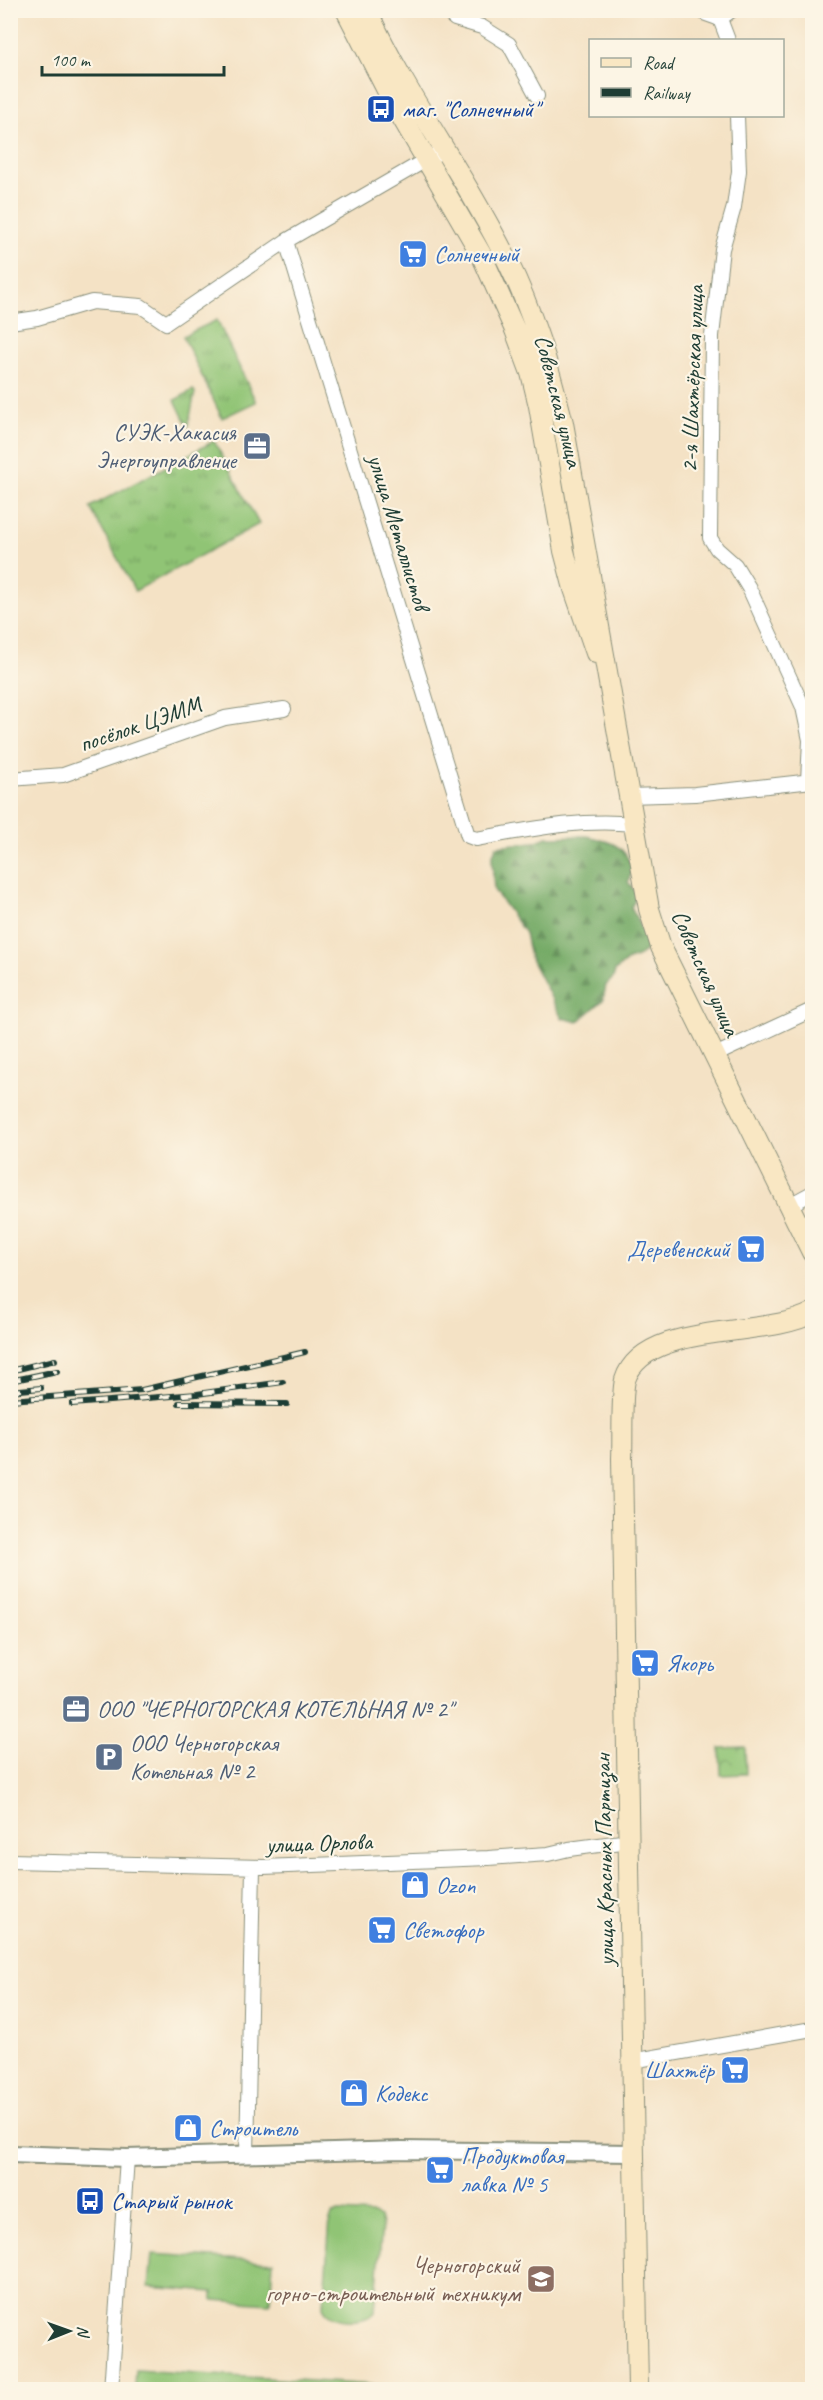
<svg xmlns="http://www.w3.org/2000/svg" width="823" height="2400" viewBox="0 0 823 2400" font-family="Caveat,sans-serif">
	<style>
		.grass { fill: url(#grass-tufts); stroke: #588054; stroke-width: 1.5 }
		.forest { fill: url(#forest-firs); stroke: #4a744d; stroke-width: 1.5 }
		.park { fill: url(#park-crowns); stroke: #588054; stroke-width: 1.5 }
		.pitch { fill: #90c475; stroke: #588054; stroke-width: 1.5 }
		.lines { fill: none; stroke-linecap: round; stroke-linejoin: round }
		.minor-casing { stroke: #8a907c; stroke-width: 16 }
		.tertiary-casing { stroke: #8a907c; stroke-width: 20 }
		.secondary-casing { stroke: #8a907c; stroke-width: 22 }
		.minor { stroke: #fff; stroke-width: 14 }
		.tertiary { stroke: #fff; stroke-width: 16 }
		.secondary { stroke: #f9e7c3; stroke-width: 20 }
		.rail-casing { stroke: #1f3d34; stroke-width: 6 }
		.rail { stroke: #fcf5e5; stroke-width: 4; stroke-dasharray: 11; stroke-linecap: butt }
		.labels { text-anchor: middle; dominant-baseline: central; stroke-width: 4.5; stroke-linejoin: round; paint-order: stroke }
		.transit-label { font-size: 24px; fill: #164399; stroke: #fcf5e5; text-anchor: start }
		.shop-label { font-size: 24px; fill: #366cbe; stroke: #fcf5e5; text-anchor: start }
		.street-label { font-size: 24px; fill: #1f3d34; stroke: #fcf5e5 }
		.service-label { font-size: 24px; fill: #4e5e75; stroke: #fcf5e5; text-anchor: start }
		.education-label { font-size: 24px; fill: #785e54; stroke: #fcf5e5; text-anchor: end }
	</style>
	<defs>
		<pattern id="grass-tufts" width="24" height="20" patternUnits="userSpaceOnUse" patternTransform="scale(1.5)"><rect width="24" height="20" fill="#90c475"/><path d="M3 7l-1-3M5 7V3M7 7l1-3M15 17l-1-3M17 17v-4M19 17l1-3" fill="none" stroke="#75a061"/></pattern>
		<pattern id="forest-firs" width="22" height="20" patternUnits="userSpaceOnUse" patternTransform="scale(1.5)"><rect width="22" height="20" fill="#74aa66"/><path d="M5 1l3.5 6h-7zM16 11l3.5 6h-7z" fill="#5f8c55"/></pattern>
		<pattern id="park-crowns" width="20" height="18" patternUnits="userSpaceOnUse" patternTransform="scale(1.5)"><rect width="20" height="18" fill="#90c475"/><path d="M2 6a3 3 0 1 1 6 0M12 15a3 3 0 1 1 6 0" fill="none" stroke="#75a061"/></pattern>
	</defs>
	<rect width="100%" height="100%" fill="#fcf5e5"/>
	<filter id="ink" filterUnits="userSpaceOnUse"><feTurbulence type="fractalNoise" baseFrequency=".0167" numOctaves="2"/><feDisplacementMap in="SourceGraphic" scale="12" xChannelSelector="R" yChannelSelector="G"/><feConvolveMatrix kernelMatrix="1 2 1 2 8 2 1 2 1" color-interpolation-filters="sRGB"/></filter>
	<filter id="wash" filterUnits="userSpaceOnUse"><feTurbulence type="fractalNoise" baseFrequency=".008" numOctaves="4" result="noise"/><feDisplacementMap in="SourceGraphic" scale="24" xChannelSelector="R" yChannelSelector="G"/><feGaussianBlur stdDeviation="1.35" result="paint"/><feColorMatrix in="noise" values="0 0 0 0 0 0 0 0 0 0 0 0 0 0 0 0 0 1.4 0 .05"/><feComposite in="paint" operator="in"/></filter>
	<g filter="url(#wash)">
		<rect width="100%" height="100%" fill="#f4e2c5"/>
		<path class="grass" d="M479 223 497 256 546 381 585 600 573 554 553 437 474 226Z
			M217 320 256 402 222 418 183 336Z
			M193 390 195 392 188 427 175 400Z
			M214 441 259 524 135 591 90 507Z"/>
		<path class="forest" d="M586 836C612 842 624 844 633 869L628 882 638 895 631 907 650 947 637 957 628 960 615 971 613 978 606 985 603 1000 578 1022 562 1018 558 1011 530 957 525 933 494 890 492 858 496 846 534 842 547 837Z"/>
		<path class="park" d="M745 1747 746 1774 721 1775 720 1748Z"/>
		<path class="pitch" d="M339 2212 373 2214 380 2217 382 2224 375 2311C366 2325 329 2323 323 2307L330 2220 332 2214Z
			M152 2254 273 2262 270 2304 213 2300V2292L149 2287Z
			M136 2370 437 2389H135Z"/>
	</g>
	<g filter="url(#ink)">
		<g class="lines">
			<g class="minor-casing">
				<path id="minor" d="M445 10 455 19 482 27 509 44 537 96
					M705 10 706 14 720 19 728 40
					M720 19 732 10
					M737 116 739 171 734 207 722 249 712 336 710 538 717 549 735 565 749 588 803 707 810 740 808 781
					M286 241 468 836 476 839C527 830 581 818 633 824
					M10 322 37 318 92 302 141 306 166 323 286 241 443 150
					M10 779 63 775 225 718 284 709
					M628 796 695 794 812 781
					M715 1055 812 1010
					M790 1205 812 1193
					M10 1861 263 1867 488 1858 548 1854 569 1849 629 1841
					M632 2061 812 2029
					M247 2155 253 1868
					M111 2390 127 2158"/>
			</g>
			<g class="tertiary-casing">
				<path id="tertiary" d="M10 2154 127 2158 402 2150 633 2153"/>
			</g>
			<g class="secondary-casing">
				<path id="secondary" d="M346 10 393 102 481 254 515 330 531 373 539 406 564 551 574 589 596 653
					M367 10C406 97 465 174 507 260 533 312 549 367 563 423L649 909 661 947 812 1252
					M638 2390 622 1458C623 1439 621 1397 625 1380 644 1320 766 1339 812 1313"/>
			</g>
			<use href="#minor" class="minor"/>
			<use href="#tertiary" class="tertiary"/>
			<use href="#secondary" class="secondary"/>
			<g class="rail-casing">
				<path id="rail" d="M10 1371 55 1360
					M10 1381 57 1371
					M10 1391 41 1388
					M10 1400 142 1390 305 1352
					M179 1403 287 1404
					M72 1404 197 1394 283 1382"/>
			</g>
			<use href="#rail" class="rail"/>
		</g>
	</g>
	<defs>
		<g id="bus-square" transform="scale(1.5)"><rect x="-9" y="-9" width="18" height="18" rx="4" fill="#1a4fb4" stroke="#fcf5e5"/><path d="M-5-6H5V4H4V6H2V4H-2V6H-4V4H-5ZM-3.5-4V0h7V-4ZM-3.5 1.2v1.5H-2V1.2ZM2 1.2v1.5H3.5V1.2Z" fill="#fff"/></g>
		<g id="supermarket-square" transform="scale(1.5)"><rect x="-9" y="-9" width="18" height="18" rx="4" fill="#3f7fe0" stroke="#fcf5e5"/><path d="M-6-5.5h2.5l.6 2H6L4.5 2H-2.5L-4.4-4H-6ZM-1.5 3.2a1.3 1.3 0 1 0 .1 0ZM3 3.2a1.3 1.3 0 1 0 .1 0Z" fill="#fff"/></g>
		<g id="office-square" transform="scale(1.5)"><rect x="-9" y="-9" width="18" height="18" rx="4" fill="#5c6f8a" stroke="#fcf5e5"/><path d="M-6-3h4V-5.5h4V-3h4V5H-6ZM-1-4.5V-3h2v-1.5ZM-6 0V1H6V0Z" fill="#fff"/></g>
		<g id="parking-square" transform="scale(1.5)"><rect x="-9" y="-9" width="18" height="18" rx="4" fill="#5c6f8a" stroke="#fcf5e5"/><path d="M-3.5-5.5H1a3.5 3.5 0 0 1 0 7H-1V5.5H-3.5ZM-1-3.4V-.6H.8a1.4 1.4 0 0 0 0-2.8Z" fill="#fff"/></g>
		<g id="shop-square" transform="scale(1.5)"><rect x="-9" y="-9" width="18" height="18" rx="4" fill="#3f7fe0" stroke="#fcf5e5"/><path d="M-5-2.5h2.3a2.7 3.5 0 0 1 5.4 0H5L5.5 6h-11ZM-1.5-2.5h3a1.5 2.3 0 0 0-3 0Z" fill="#fff"/></g>
		<g id="university-square" transform="scale(1.5)"><rect x="-9" y="-9" width="18" height="18" rx="4" fill="#8d6e63" stroke="#fcf5e5"/><path d="M0-5L7-2L0 1L-7-2ZM-4 1L0 2.5L4 1V4Q0 6-4 4Z" fill="#fff"/></g>
	</defs>
	<g fill-rule="evenodd">
		<use href="#bus-square" x="381" y="109"/>
		<use href="#supermarket-square" x="413" y="254"/>
		<use href="#office-square" x="257" y="446"/>
		<use href="#supermarket-square" x="751" y="1249"/>
		<use href="#supermarket-square" x="645" y="1663"/>
		<use href="#office-square" x="76" y="1709"/>
		<use href="#parking-square" x="109" y="1757"/>
		<use href="#shop-square" x="415" y="1885"/>
		<use href="#supermarket-square" x="382" y="1930"/>
		<use href="#supermarket-square" x="735" y="2070"/>
		<use href="#shop-square" x="354" y="2093"/>
		<use href="#shop-square" x="188" y="2128"/>
		<use href="#supermarket-square" x="440" y="2170"/>
		<use href="#bus-square" x="90" y="2201"/>
		<use href="#university-square" x="541" y="2279"/>
	</g>
	<g class="labels">
		<g class="transit-label">
			<text x="402" y="109">маг. "Солнечный"</text>
			<text x="111" y="2201">Старый рынок</text>
		</g>
		<g class="shop-label">
			<text x="434" y="254">Солнечный</text>
			<text x="730" y="1249" text-anchor="end">Деревенский</text>
			<text x="666" y="1663">Якорь</text>
			<text x="436" y="1885">Ozon</text>
			<text x="403" y="1930">Светофор</text>
			<text x="714" y="2070" text-anchor="end">Шахтёр</text>
			<text x="375" y="2093">Кодекс</text>
			<text x="209" y="2128">Строитель</text>
			<text x="461" y="2156">Продуктовая<tspan x="461" dy="28">лавка № 5</tspan></text>
		</g>
		<g class="street-label">
			<text transform="translate(692 379) rotate(-88)">2-я Шахтёрская улица</text>
			<text transform="translate(559 401) rotate(76)">Советская улица</text>
			<text transform="translate(399 532) rotate(73)">улица Металлистов</text>
			<text transform="translate(140 724) rotate(-19)">посёлок ЦЭММ</text>
			<text transform="translate(706 973) rotate(66)">Советская улица</text>
			<text transform="translate(319 1843) rotate(-2)">улица Орлова</text>
			<text transform="translate(604 1860) rotate(-91)">улица Красных Партизан</text>
		</g>
		<g class="service-label">
			<text x="236" y="432" text-anchor="end">СУЭК-Хакасия<tspan x="236" dy="28">Энергоуправление</tspan></text>
			<text x="97" y="1709">ООО "ЧЕРНОГОРСКАЯ КОТЕЛЬНАЯ № 2"</text>
			<text x="130" y="1743">ООО Черногорская<tspan x="130" dy="28">Котельная № 2</tspan></text>
		</g>
		<g class="education-label">
			<text x="520" y="2265">Черногорский<tspan x="520" dy="28">горно-строительный техникум</tspan></text>
		</g>
	</g>
	<rect width="823" height="2400" fill="none" stroke="#fcf5e5" stroke-width="36"/>
	<rect x="589" y="39" width="195" height="78" fill="#fcf5e5" stroke="#a4ab9e" stroke-width="1.5"/>
	<rect x="601" y="58" width="30" height="9" fill="#f9e7c3" stroke="#a4ab9e" stroke-width="1.5"/>
	<text x="643" y="69" font-size="18" fill="#1f3d34">Road</text>
	<rect x="601" y="88" width="30" height="9" fill="#1f3d34" stroke="#a4ab9e" stroke-width="1.5"/>
	<text x="643" y="99" font-size="18" fill="#1f3d34">Railway</text>
	<g transform="translate(69 2331) rotate(89)" stroke="#fcf5e5" stroke-width="4.5" paint-order="stroke">
	<path d="M0-4.5L10 22L0 15L-10 22Z" fill="#1f3d34"/>
	<text y="-9" font-size="16" font-weight="bold" text-anchor="middle" fill="#1f3d34">N</text>
	</g>
	<path d="M42 66v9h182v-9" fill="none" stroke="#1f3d34" stroke-width="3"/>
	<text x="51" y="66" font-size="18" fill="#1f3d34" stroke="#fcf5e5" stroke-width="4.5" paint-order="stroke">100 m</text>
</svg>
